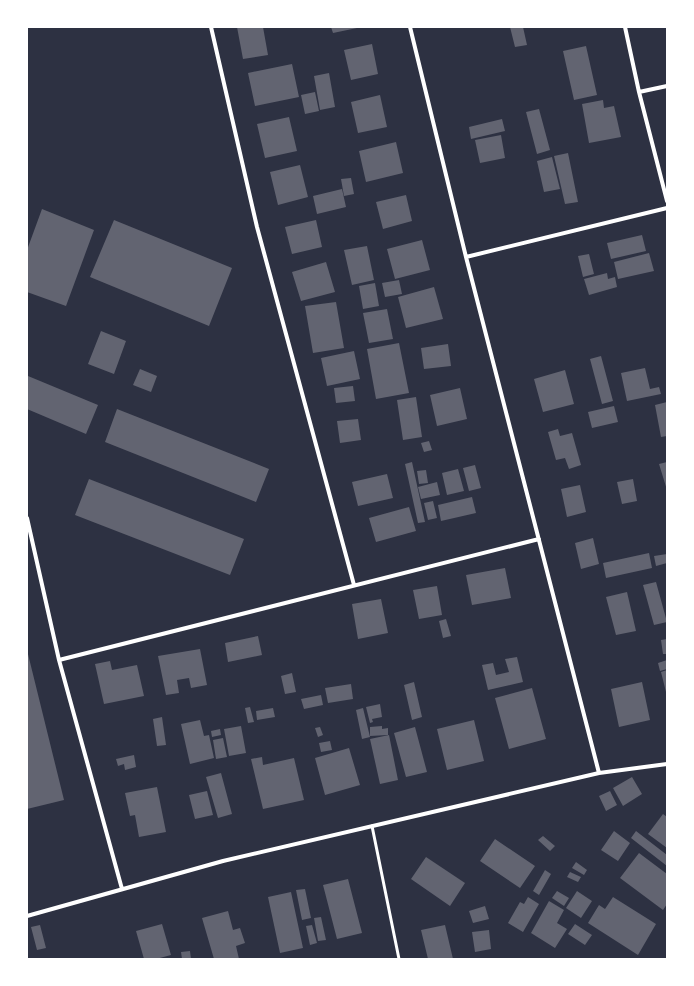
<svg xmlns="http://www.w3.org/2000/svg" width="694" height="986" viewBox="0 0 694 986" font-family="'Work Sans',sans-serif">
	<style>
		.building { fill: #626471 }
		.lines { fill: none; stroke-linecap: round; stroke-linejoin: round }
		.service { stroke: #fff; stroke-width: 3 }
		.minor { stroke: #fff; stroke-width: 4 }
	</style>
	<rect width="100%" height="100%" fill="#2d3142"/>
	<path class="building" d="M237 27H263L268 55 243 59Z
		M331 27H357V28L333 33Z
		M510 27H523L527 45 515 47Z
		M372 44 378 74 351 80 344 50Z
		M586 46 597 95 574 100 563 51Z
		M292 64 299 97 255 106 248 73Z
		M329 73 335 107 320 110 314 76Z
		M315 92 319 111 305 114 301 95Z
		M380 95 387 127 358 133 351 102Z
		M603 100 604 108 614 106 621 137 589 143 582 104Z
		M539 109 550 150 537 154 526 112Z
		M289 117 297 151 265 158 257 124Z
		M502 119 505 131 471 139 469 127Z
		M501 135 505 158 480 163 475 140Z
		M396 142 403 173 366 182 359 151Z
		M568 153 578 202 565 204 554 156Z
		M552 157 560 189 544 192 537 161Z
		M300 165 308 197 278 205 270 172Z
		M351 178 354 194 344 196 341 179Z
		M342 189 346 207 317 214 313 196Z
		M406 195 412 221 383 229 376 202Z
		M42 209 94 230 66 306 27 292V250Z
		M114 220 232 268 209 326 90 277Z
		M316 220 322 247 292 254 285 227Z
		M642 235 646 251 611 259 607 243Z
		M422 240 430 270 395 279 387 249Z
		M367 246 374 280 352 285 344 250Z
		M649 253 654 271 618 279 614 262Z
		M589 254 594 274 583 277 578 256Z
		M326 262 335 292 301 301 292 272Z
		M607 273 608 279 615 277 617 287 589 295 584 279Z
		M399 280 402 294 385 297 382 283Z
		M375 283 379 306 363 309 359 286Z
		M434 287 443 319 406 328 398 297Z
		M336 302 344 348 313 353 305 306Z
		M387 309 393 339 369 343 363 313Z
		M101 331 126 341 114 374 88 364Z
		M399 343 409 393 376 399 367 349Z
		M448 344 451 366 424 369 421 348Z
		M354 351 360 379 327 386 321 358Z
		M601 356 613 401 602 404 590 359Z
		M645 368 650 389 659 387 661 394 627 401 621 373Z
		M140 369 157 376 151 392 133 385Z
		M565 370 574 404 543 412 534 379Z
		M28 376 98 405 86 434 27 409Z
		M353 386 355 401 336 403 334 388Z
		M460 388 467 419 437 426 430 395Z
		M416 397 422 437 403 440 397 400Z
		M667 402V436L661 437 655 405Z
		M614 406 618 422 592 428 588 412Z
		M117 409 269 469 256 502 105 442Z
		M358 419 361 440 340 443 337 421Z
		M558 429 560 436 572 433 581 465 569 469 565 458 556 460 548 432Z
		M429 441 432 450 424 452 421 443Z
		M412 462 425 522 418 523 405 464Z
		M667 462V490L659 464Z
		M475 465 481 488 469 491 463 468Z
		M458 469 464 491 447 495 442 473Z
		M426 470 428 483 419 484 417 471Z
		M387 474 393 498 358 506 352 482Z
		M89 479 244 539 230 575 75 515Z
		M633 479 637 501 622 504 617 482Z
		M437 482 440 495 421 499 418 487Z
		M580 485 586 512 567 517 561 489Z
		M472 497 476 513 441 521 438 505Z
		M433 501 437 518 428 520 424 503Z
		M409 507 416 531 376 542 369 518Z
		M593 538 599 564 581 569 575 543Z
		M649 553 652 568 606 578 603 563Z
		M667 554V563L656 566 654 556Z
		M505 568 511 598 472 605 466 575Z
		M656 582 667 622 654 625 643 585Z
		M437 586 442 615 419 619 413 590Z
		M627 592 636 631 616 635 606 597Z
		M381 599 388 633 358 639 352 604Z
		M446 619 451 636 443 638 439 621Z
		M258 636 262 655 228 662 225 643Z
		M667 639V654H663L661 640Z
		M200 649 207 685 191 688 189 678 177 680 179 693 166 695 158 656Z
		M27 650 64 800 27 809Z
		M517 657 523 682 488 690 482 665 493 663 496 675 509 672 505 659Z
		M667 660V669L660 671 658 663Z
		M110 661 112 670 137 665 144 696 104 704 95 664Z
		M667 670V692H666L661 672Z
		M292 673 296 692 285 694 281 676Z
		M414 682 422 717 412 720 404 685Z
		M642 682 650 720 619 727 611 689Z
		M351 684 353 699 328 703 325 688Z
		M532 688 546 739 509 749 495 698Z
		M321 695 323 705 304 709 301 699Z
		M380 704 382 717 372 719 373 722 370 723 366 707Z
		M250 707 254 722 248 723 245 708Z
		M273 708 275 717 257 720 256 711Z
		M363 708 370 737 362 739 356 710Z
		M162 717 166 745 157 746 153 719Z
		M200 720 204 736 209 735 214 758 190 764 181 724Z
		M474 720 484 761 447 770 437 729Z
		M241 726 246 753 229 756 224 729Z
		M382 726V729L388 728V735L370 736V727Z
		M320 727 323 735 318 737 315 728Z
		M415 727 427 772 406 777 394 733Z
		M220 729 221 735 212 737 211 731Z
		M389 735 398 780 380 784 370 739Z
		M223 738 227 757 216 759 213 740Z
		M330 741 332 750 321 752 319 743Z
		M349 748 360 785 325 795 315 758Z
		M134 755 136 767 125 770 124 764 118 766 116 759Z
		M262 757 263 765 294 758 304 800 263 809 251 759Z
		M221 773 232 814 218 818 206 777Z
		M632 777 642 794 623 806 613 788Z
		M157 787 166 832 139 837 135 815 130 816 125 793Z
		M207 791 213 815 195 819 189 795Z
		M610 791 617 805 606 811 599 796Z
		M663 814 667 817V848L648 834Z
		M614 831 630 843 618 861 601 850Z
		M636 831 667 855V866L631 838Z
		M543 836 555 846 550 851 538 840Z
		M495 839 535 866 520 888 480 861Z
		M639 853 667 874V904L663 910 620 878Z
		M426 857 465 883 450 906 411 879Z
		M576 862 587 870 584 875 572 868Z
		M545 870 551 874 539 895 533 891Z
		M570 872 581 877 578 882 567 877Z
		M348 879 362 933 337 939 323 885Z
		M305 889 311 918 302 920 296 890Z
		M557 891 569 898 564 906 552 898Z
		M577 891 592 901 581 918 566 908Z
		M291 892 303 948 280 953 268 897Z
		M528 897 539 904 523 932 508 923 520 902 524 904Z
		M613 897 656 924 638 955 588 923 599 905 605 909Z
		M549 901 564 910 557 923 567 929 555 948 531 933Z
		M485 906 489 919 473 923 469 911Z
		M228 911 233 930 240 928 245 943 236 946 239 959H214L202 918Z
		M321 917 326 940 318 941 314 918Z
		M162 924 171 955 156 959H144L136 931Z
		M575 924 592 935 585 945 568 934Z
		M40 925 46 948 37 950 31 927Z
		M312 925 317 943 310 945 306 926Z
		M445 925 453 959H428L421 930Z
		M489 930 491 949 475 952 472 932Z
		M190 951 191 959H182L181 952Z"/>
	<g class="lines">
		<path class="service" d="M372 826 399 959"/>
		<path class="minor" d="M211 27 257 227 354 585
			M410 27 466 257 599 773
			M625 27 639 92 667 201
			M639 92 667 86
			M466 257 667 208
			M27 518 59 660 122 889
			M59 660 539 539
			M27 916 223 861 599 773 667 764"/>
	</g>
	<rect width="694" height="986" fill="none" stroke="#ffffff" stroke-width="56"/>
</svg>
